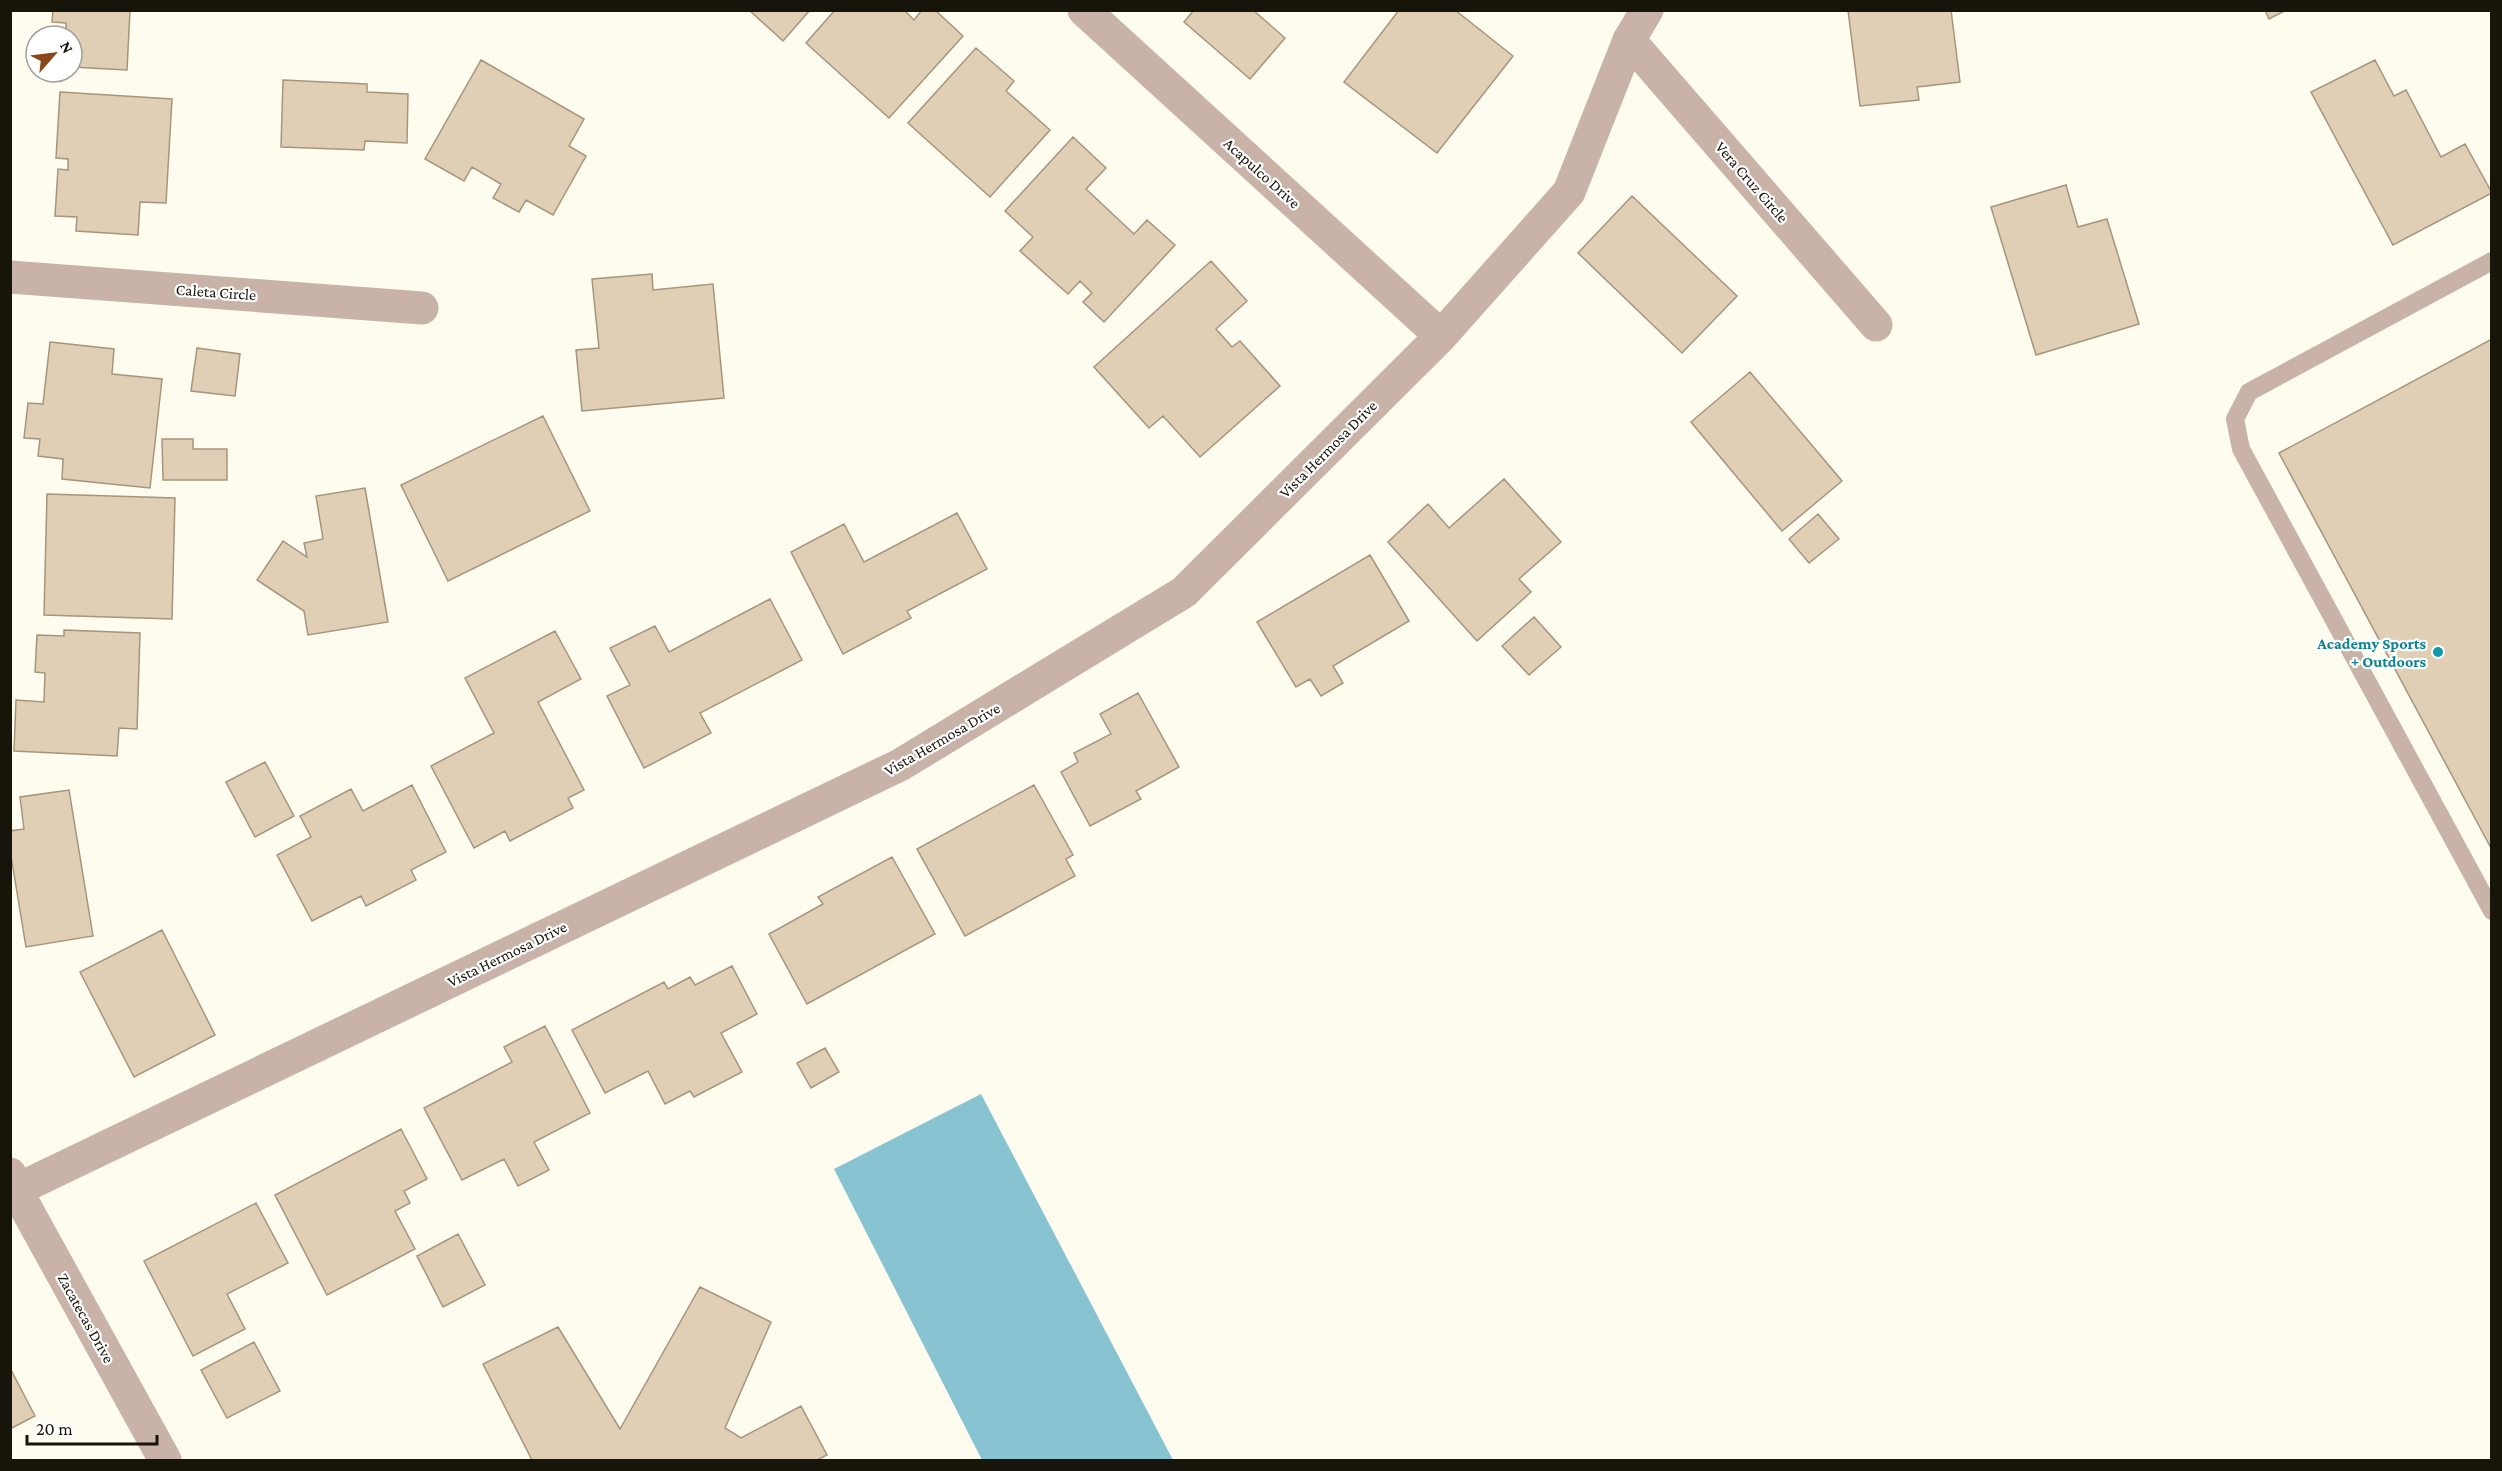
<svg xmlns="http://www.w3.org/2000/svg" width="2502" height="1471" viewBox="0 0 2502 1471" font-family="'Crimson Pro',serif">
	<style>
		.water { fill: #88c3d2 }
		.building { fill: #e1cfb5; stroke: #a6957c; stroke-width: 1.5 }
		.lines { fill: none; stroke-linecap: round; stroke-linejoin: round }
		.lane { stroke: #c9b3a9; stroke-width: 18 }
		.street { stroke: #c9b3a9; stroke-width: 33 }
		.culture-dot { fill: #0f9aa8; stroke: #fff; stroke-width: 2 }
		.labels { text-anchor: middle; dominant-baseline: central; stroke-width: 4.5; stroke-linejoin: round; paint-order: stroke }
		.street-label { font-size: 16px; fill: #17140a; stroke: #fff }
		.culture-label { font-size: 16px; font-weight: bold; fill: #0d838f; stroke: #fff; text-anchor: end }
	</style>
	<rect width="100%" height="100%" fill="#fefbef"/>
	<path class="water" d="M981 1094 1173 1460H982L834 1169Z"/>
	<path class="building" d="M53 10H130L127 70 72 67V36H66V23L52 22Z
		M749 10H810L783 41Z
		M835 10H904L914 20 922 10H935L963 36 889 118 806 43Z
		M1194 10H1253L1285 38 1250 79 1184 22Z
		M1399 10H1455L1513 56 1437 153 1344 82Z
		M1848 10H1951L1960 82 1917 87 1919 100 1860 106Z
		M2265 10H2286L2269 19Z
		M976 48 1014 81 1006 91 1050 130 990 197 908 123Z
		M481 60 584 119 569 146 586 156 553 215 526 200 519 212 493 198 501 184 472 167 464 181 425 159Z
		M2375 60 2394 96 2406 90 2441 157 2465 144 2492 193 2393 245 2311 92Z
		M283 80 367 84V92L408 94 407 143 365 141 364 150 281 147Z
		M60 92 172 99 166 203 140 202 138 235 76 231 77 217 55 216 58 169 68 170V159L56 158Z
		M1073 137 1106 168 1086 189 1134 234 1147 220 1175 245 1104 322 1083 302 1092 293 1080 281 1068 294 1020 251 1033 237 1005 211Z
		M2066 185 2078 227 2107 219 2139 324 2036 355 1991 207Z
		M1632 196 1737 296 1682 353 1578 253Z
		M1211 261 1247 301 1216 329 1232 347 1240 341 1280 386 1200 457 1163 416 1149 428 1094 367Z
		M652 274 653 290 713 284 724 398 582 411 576 350 599 348 592 279Z
		M2492 339V850L2279 453Z
		M50 342 114 349 112 374 162 379 150 488 62 479 63 459 38 456 40 439 24 438 28 403 43 404Z
		M197 348 240 354 235 396 191 391Z
		M1750 372 1842 481 1782 531 1691 422Z
		M543 416 590 511 448 581 401 485Z
		M162 439H193V449H227V480H163Z
		M1504 479 1561 542 1519 579 1531 592 1477 641 1388 542 1428 504 1449 528Z
		M365 488 388 622 308 635 304 611 257 580 283 541 307 557 304 543 323 539 316 496Z
		M47 494 175 498 172 619 44 615Z
		M957 513 987 569 907 611 911 618 843 654 791 552 844 524 864 562Z
		M1818 514 1839 539 1809 563 1789 539Z
		M1370 555 1409 621 1333 666 1343 683 1321 696 1310 679 1296 687 1257 622Z
		M770 599 802 660 700 713 711 733 644 768 607 696 630 685 610 648 655 626 669 652Z
		M1534 617 1561 647 1529 675 1502 646Z
		M64 630 140 633 137 729 119 728 117 756 14 751 16 700 44 702 45 673 35 672 37 635 64 636Z
		M555 631 581 679 538 702 584 790 568 798 573 808 510 841 505 831 474 848 431 766 494 733 465 678Z
		M1138 693 1179 767 1136 791 1141 799 1090 826 1061 772 1078 762 1074 753 1111 734 1100 714Z
		M265 762 294 816 255 837 226 782Z
		M412 785 446 852 411 870 416 880 366 906 361 896 312 921 277 855 311 837 300 816 351 789 363 811Z
		M1034 785 1073 855 1066 859 1075 876 965 936 917 849Z
		M69 790 93 936 26 947 10 850V831L24 829 20 797Z
		M892 857 935 934 807 1004 769 934 823 904 818 897Z
		M162 930 215 1035 134 1077 80 972Z
		M732 966 757 1014 721 1033 742 1072 694 1097 690 1091 665 1104 648 1071 605 1093 572 1030 664 982 668 989 690 977 695 985Z
		M545 1026 590 1113 534 1142 549 1170 518 1186 504 1159 462 1180 424 1108 512 1062 504 1047Z
		M825 1048 839 1072 811 1088 797 1063Z
		M401 1129 427 1179 404 1191 410 1203 395 1211 415 1249 327 1295 275 1195Z
		M256 1203 288 1263 227 1294 245 1329 193 1356 144 1261Z
		M458 1234 485 1285 443 1307 417 1256Z
		M700 1287 771 1322 725 1428 741 1438 801 1406 827 1455 817 1460H532L483 1364 558 1327 620 1429Z
		M254 1342 280 1391 227 1418 201 1370Z
		M10 1368 35 1416 10 1429Z"/>
	<g class="lines">
		<path class="lane" d="M2492 261 2249 392 2235 419 2241 449 2492 911"/>
		<path class="street" d="M1084 10 1441 336
			M1629 40 1876 325
			M10 277 422 308
			M10 1174 16 1190 165 1460
			M10 1193 900 765 1184 592 1441 336 1569 192 1629 40 1647 10"/>
	</g>
	<circle class="culture-dot" cx="2438" cy="652" r="6"/>
	<g class="labels">
		<g class="street-label">
			<text transform="translate(1262 173) rotate(42)">Acapulco Drive</text>
			<text transform="translate(1752 182) rotate(49)">Vera Cruz Circle</text>
			<text transform="translate(216 292) rotate(4)">Caleta Circle</text>
			<text transform="translate(1328 449) rotate(-45)">Vista Hermosa Drive</text>
			<text transform="translate(942 739) rotate(-30)">Vista Hermosa Drive</text>
			<text transform="translate(507 954) rotate(-26)">Vista Hermosa Drive</text>
			<text transform="translate(86 1318) rotate(61)">Zacatecas Drive</text>
		</g>
		<g class="culture-label">
			<text x="2426" y="643">Academy Sports<tspan x="2426" dy="18">+ Outdoors</tspan></text>
		</g>
	</g>
	<rect width="2502" height="1471" fill="none" stroke="#17140a" stroke-width="24"/>
	<g transform="translate(54 54) rotate(62)"><circle r="28" fill="#ffffff" stroke="#a2a19d" stroke-width="1.5"/>
	<path d="M0-4.5L10 22L0 15L-10 22Z" fill="#8b4719"/>
	<text y="-9" font-size="16" font-weight="bold" text-anchor="middle" fill="#17140a">N</text>
	</g>
	<path d="M27 1435v9h130v-9" fill="none" stroke="#17140a" stroke-width="3"/>
	<text x="36" y="1435" font-size="18" fill="#17140a" stroke="#ffffff" stroke-width="4.5" paint-order="stroke">20 m</text>
</svg>
